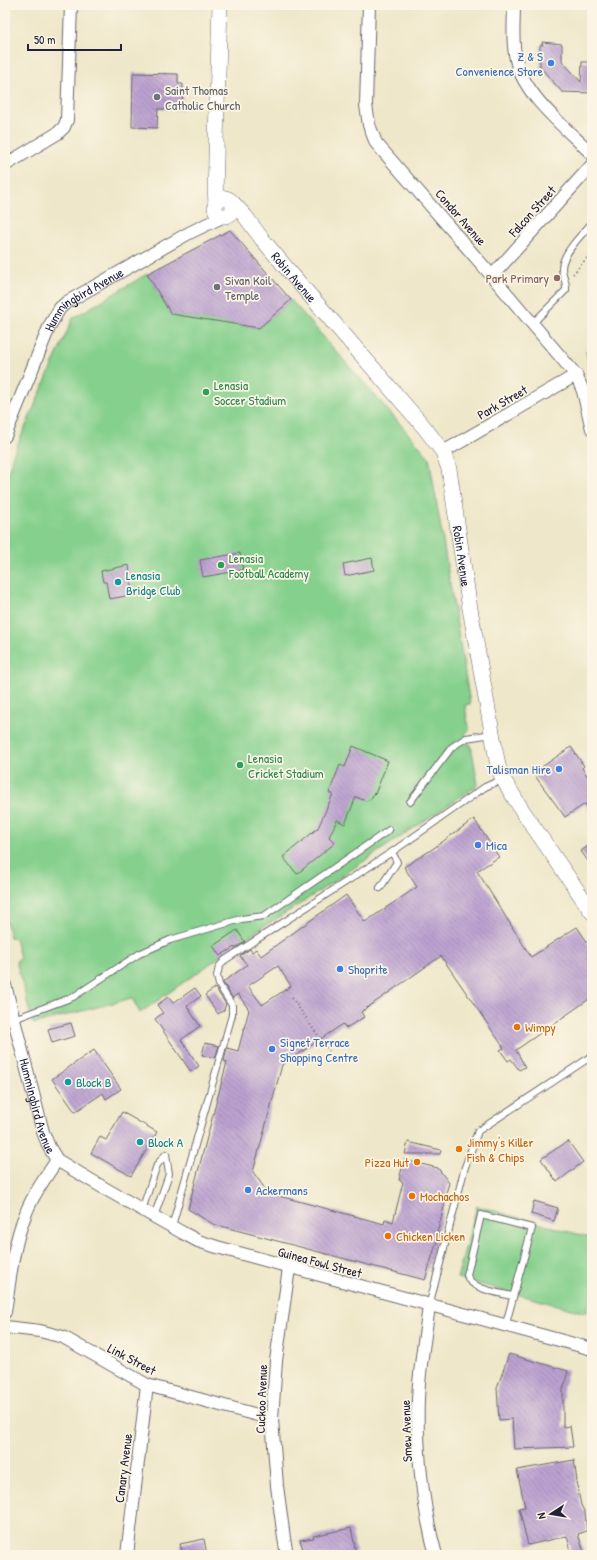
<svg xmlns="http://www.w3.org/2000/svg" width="597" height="1560" viewBox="0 0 597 1560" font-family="'Patrick Hand',sans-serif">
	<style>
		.park { fill: #86d08d; stroke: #547964 }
		.building { fill: url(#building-back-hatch); fill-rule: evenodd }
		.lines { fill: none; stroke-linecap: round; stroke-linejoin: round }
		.service-casing { stroke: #69676d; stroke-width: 8 }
		.minor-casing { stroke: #69676d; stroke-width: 14 }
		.tertiary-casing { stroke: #69676d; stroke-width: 16 }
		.path { stroke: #69676d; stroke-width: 2; stroke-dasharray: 1 3; stroke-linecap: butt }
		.service { stroke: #fff; stroke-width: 6 }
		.minor { stroke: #fff; stroke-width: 12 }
		.tertiary { stroke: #fff; stroke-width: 15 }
		.shop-dot { fill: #3f7fe0; stroke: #fcf5e5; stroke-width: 1.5 }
		.worship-dot { fill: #6b7280; stroke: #fcf5e5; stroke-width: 1.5 }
		.education-dot { fill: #8d6e63; stroke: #fcf5e5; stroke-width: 1.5 }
		.leisure-dot { fill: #2e9e5b; stroke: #fcf5e5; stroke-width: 1.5 }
		.culture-dot { fill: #0f9aa8; stroke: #fcf5e5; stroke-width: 1.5 }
		.food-dot { fill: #e8710a; stroke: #fcf5e5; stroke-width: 1.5 }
		.labels { text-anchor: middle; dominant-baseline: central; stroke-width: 3.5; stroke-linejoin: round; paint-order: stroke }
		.shop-label { font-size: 13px; fill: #366cbe; stroke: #fcf5e5; text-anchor: start }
		.worship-label { font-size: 13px; fill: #5b616d; stroke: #fcf5e5; text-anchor: start }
		.street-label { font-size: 13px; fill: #22223b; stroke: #fcf5e5 }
		.education-label { font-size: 13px; fill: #785e54; stroke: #fcf5e5; text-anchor: end }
		.leisure-label { font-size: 13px; fill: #27864d; stroke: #fcf5e5; text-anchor: start }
		.culture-label { font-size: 13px; fill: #0d838f; stroke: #fcf5e5; text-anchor: start }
		.food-label { font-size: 13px; fill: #c56008; stroke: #fcf5e5; text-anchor: start }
	</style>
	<defs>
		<pattern id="building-back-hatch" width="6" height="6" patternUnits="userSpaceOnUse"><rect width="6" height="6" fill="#bba1d0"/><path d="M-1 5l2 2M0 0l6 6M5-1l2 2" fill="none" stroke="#9883aa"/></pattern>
	</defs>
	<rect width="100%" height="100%" fill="#fcf5e5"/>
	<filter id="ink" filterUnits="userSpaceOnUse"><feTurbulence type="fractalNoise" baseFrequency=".025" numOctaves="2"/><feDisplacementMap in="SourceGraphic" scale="8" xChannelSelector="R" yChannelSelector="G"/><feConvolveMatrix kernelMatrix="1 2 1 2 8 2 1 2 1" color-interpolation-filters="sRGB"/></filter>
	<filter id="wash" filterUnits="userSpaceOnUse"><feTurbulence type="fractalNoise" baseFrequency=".012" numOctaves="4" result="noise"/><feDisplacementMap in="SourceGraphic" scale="16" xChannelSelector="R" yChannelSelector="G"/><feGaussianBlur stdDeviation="0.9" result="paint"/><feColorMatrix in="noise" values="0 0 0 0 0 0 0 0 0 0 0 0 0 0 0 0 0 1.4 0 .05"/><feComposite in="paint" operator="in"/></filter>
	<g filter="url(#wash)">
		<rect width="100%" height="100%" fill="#eee7c9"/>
		<path class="park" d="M147 274 171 314 259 328 291 300 429 457 470 704 465 705 469 730 465 734 467 743 471 745 478 785 300 904 258 930 140 1013 132 998 33 1024 16 961 20 958 15 939 10 937 5 916V483L13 455 73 318Z
			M586 351H592V378Z
			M477 1206 592 1238V1293L586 1313 457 1278Z"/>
		<g id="blocks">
			<path class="building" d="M542 42 562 44V61L581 82 582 62H592V93L562 92 540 67V45H543Z
				M133 73 178 74V84H183L182 110 158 109 157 128 132 127Z
				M230 230 291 300 259 328 171 314 147 274Z
				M240 553 243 570 203 577 200 560Z
				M372 558 374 570 345 576 343 564Z
				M129 565 132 595 109 599 106 582H103L101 571Z
				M353 746 388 761 375 794 374 793 371 799 366 801 356 797 345 824 337 820 329 837 335 843 297 874 283 857 318 828 333 794 329 793 340 765 345 767Z
				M571 747 584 766 582 768 592 783V813L585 804 565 817 533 773Z
				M474 819 499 857 477 871 531 957 577 927 592 949V997L516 1050 525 1067 519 1070 511 1059 508 1061 500 1050 504 1048 441 956 361 1012 364 1017 346 1028 343 1024 282 1065 253 1172 268 1193 384 1224 385 1219 393 1222 403 1182 399 1180 404 1160 438 1168 449 1183 446 1193 447 1196 437 1233 439 1234 425 1280 213 1224 188 1209 227 1062 224 1061 227 1048 238 1051 249 1010 238 994 232 998 223 982 247 965 240 956 250 949 252 952 256 949 261 956 346 895 365 922 417 887 404 867 431 850ZM278 966 291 986 262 1005 248 986Z
				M592 843V867L581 851Z
				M237 930 245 942 235 948 234 947 220 956 213 946Z
				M195 988 201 996 187 1006 200 1026 181 1040 199 1066 191 1072 155 1019 163 1013 157 1005 168 997 173 1003Z
				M215 988 226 1004 224 1010 218 1014 205 995Z
				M71 1023 75 1036 52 1043 48 1029Z
				M205 1043 219 1046 215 1058 202 1055Z
				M94 1050 121 1089 106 1099 103 1093 75 1112 52 1079Z
				M122 1112 157 1132 131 1176 91 1153 100 1137 106 1140Z
				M568 1141 583 1162 557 1182 541 1159Z
				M408 1142 441 1150 440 1154H405Z
				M534 1201 558 1208 554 1221 531 1214Z
				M509 1354 568 1371 563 1390V1427L570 1426 573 1447 514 1449 512 1419 499 1420 497 1388Z
				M574 1460 577 1481H576L581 1505 585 1513 587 1531 578 1534 585 1555H572L567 1536 528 1545 519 1508 525 1507 517 1470Z
				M351 1528 356 1552 342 1555H305L300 1540 314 1538 313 1536Z
				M204 1539 207 1555H183L180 1544Z"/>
		</g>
	</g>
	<g filter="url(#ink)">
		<use href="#blocks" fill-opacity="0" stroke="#69676d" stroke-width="1"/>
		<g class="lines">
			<g class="service-casing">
				<path id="service" d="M533 323 566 290C567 282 562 275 562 268 562 254 583 233 592 223
					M410 802 452 747 466 738 492 734
					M380 888 397 862 392 852 485 787 503 779
					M14 1019 73 997 139 954 170 940 241 919 264 916 389 830
					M142 1210 157 1165 166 1154 169 1174 154 1217
					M172 1226 232 1015V1005L219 985 217 976 219 967 225 960 392 852
					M429 1306 465 1167 478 1131 592 1056
					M505 1327 532 1228 481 1215 467 1275C469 1289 500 1293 512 1296"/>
			</g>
			<g class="minor-casing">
				<g id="minor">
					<path d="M369 5 366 105 369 125 376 143 492 276 576 375 583 391 592 429"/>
					<path d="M514 5C514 21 512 38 515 54 520 93 565 127 592 154"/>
					<path d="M5 165 58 133 64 127 67 120 71 5"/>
					<path d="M492 276 592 165"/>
					<path id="s1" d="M5 436 50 325 60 308 67 302 189 233 222 217"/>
					<path d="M443 452 576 375"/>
					<path id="s2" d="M5 985 43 1132 49 1147 57 1160 104 1188 183 1233 198 1241 217 1247 592 1349"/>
					<path d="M429 1306C425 1338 419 1369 418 1400 416 1448 423 1509 436 1555"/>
					<path d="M5 1312C10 1279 13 1244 26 1213 33 1194 46 1177 57 1160"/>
					<path d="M5 1327 40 1331 63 1337 147 1385 272 1419"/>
					<path d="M127 1555 147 1385"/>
					<path d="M287 1555 284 1538 277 1486 272 1419 276 1361 289 1268"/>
				</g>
			</g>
			<g class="tertiary-casing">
				<g id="tertiary">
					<circle cx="224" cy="207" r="9"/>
					<path d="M216 203C214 181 217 160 216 139L220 5"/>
					<path id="s3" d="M233 203 245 216 262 239 294 277 424 427 443 452 449 469 469 603 498 766 503 779 522 810 592 912"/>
				</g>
			</g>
			<path class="path" d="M573 274 592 252
				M292 998 329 1051"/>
			<use href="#service" class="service"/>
			<use href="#minor" class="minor"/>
			<use href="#tertiary" class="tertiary"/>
		</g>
	</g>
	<g class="shop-dot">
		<circle cx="551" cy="63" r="4"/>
		<circle cx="559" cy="769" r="4"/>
		<circle cx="478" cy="845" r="4"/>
		<circle cx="340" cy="969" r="4"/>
		<circle cx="272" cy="1049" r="4"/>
		<circle cx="248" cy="1190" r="4"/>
	</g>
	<g class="worship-dot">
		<circle cx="157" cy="97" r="4"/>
		<circle cx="217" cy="287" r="4"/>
	</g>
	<circle class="education-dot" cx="557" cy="278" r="4"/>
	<g class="leisure-dot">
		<circle cx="206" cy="392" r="4"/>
		<circle cx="221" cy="565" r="4"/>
		<circle cx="240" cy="765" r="4"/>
	</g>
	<g class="culture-dot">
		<circle cx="118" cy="582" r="4"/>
		<circle cx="68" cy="1082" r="4"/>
		<circle cx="140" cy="1142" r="4"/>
	</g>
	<g class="food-dot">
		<circle cx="517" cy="1027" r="4"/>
		<circle cx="459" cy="1149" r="4"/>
		<circle cx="417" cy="1162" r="4"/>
		<circle cx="412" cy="1196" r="4"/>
		<circle cx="388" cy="1236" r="4"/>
	</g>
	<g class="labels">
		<g class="shop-label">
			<text x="543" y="56" text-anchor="end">Z &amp; S<tspan x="543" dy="15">Convenience Store</tspan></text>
			<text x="551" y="769" text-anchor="end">Talisman Hire</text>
			<text x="486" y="845">Mica</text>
			<text x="348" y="969">Shoprite</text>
			<text x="280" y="1042">Signet Terrace<tspan x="280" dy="15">Shopping Centre</tspan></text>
			<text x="256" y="1190">Ackermans</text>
		</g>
		<g class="worship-label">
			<text x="165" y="90">Saint Thomas<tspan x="165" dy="15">Catholic Church</tspan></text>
			<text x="225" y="280">Sivan Koil<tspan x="225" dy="15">Temple</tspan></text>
		</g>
		<g class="street-label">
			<text transform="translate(532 211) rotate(-48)">Falcon Street</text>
			<text transform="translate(461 217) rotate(49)">Condor Avenue</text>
			<text stroke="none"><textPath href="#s3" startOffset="96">Robin Avenue</textPath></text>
			<text stroke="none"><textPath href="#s1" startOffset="163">Hummingbird Avenue</textPath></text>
			<text transform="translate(502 402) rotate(-30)">Park Street</text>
			<text stroke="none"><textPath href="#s3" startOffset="432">Robin Avenue</textPath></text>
			<text stroke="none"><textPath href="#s2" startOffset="125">Hummingbird Avenue</textPath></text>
			<text transform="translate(320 1262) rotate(15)">Guinea Fowl Street</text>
			<text transform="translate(132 1359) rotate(28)">Link Street</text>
			<text transform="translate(261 1399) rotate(-88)">Cuckoo Avenue</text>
			<text transform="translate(406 1431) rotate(-92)">Smew Avenue</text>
			<text transform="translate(123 1468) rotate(-83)">Canary Avenue</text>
		</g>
		<g class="education-label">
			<text x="549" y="278">Park Primary</text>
		</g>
		<g class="leisure-label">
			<text x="214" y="385">Lenasia<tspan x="214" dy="15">Soccer Stadium</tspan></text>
			<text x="229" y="558">Lenasia<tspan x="229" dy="15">Football Academy</tspan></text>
			<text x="248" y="758">Lenasia<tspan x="248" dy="15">Cricket Stadium</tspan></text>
		</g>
		<g class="culture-label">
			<text x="126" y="575">Lenasia<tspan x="126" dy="15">Bridge Club</tspan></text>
			<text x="76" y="1082">Block B</text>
			<text x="148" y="1142">Block A</text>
		</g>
		<g class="food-label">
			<text x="525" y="1027">Wimpy</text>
			<text x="467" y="1142">Jimmy's Killer<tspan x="467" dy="15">Fish &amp; Chips</tspan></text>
			<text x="409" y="1162" text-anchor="end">Pizza Hut</text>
			<text x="420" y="1196">Mochachos</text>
			<text x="396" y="1236">Chicken Licken</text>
		</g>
	</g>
	<rect width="597" height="1560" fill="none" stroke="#fcf5e5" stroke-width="20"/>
	<g transform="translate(551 1514) rotate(258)" stroke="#fcf5e5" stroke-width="3" paint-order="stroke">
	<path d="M0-3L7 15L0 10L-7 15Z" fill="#22223b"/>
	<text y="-6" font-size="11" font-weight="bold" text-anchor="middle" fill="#22223b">N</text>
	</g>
	<path d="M28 44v6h93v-6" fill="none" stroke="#22223b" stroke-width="2"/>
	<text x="34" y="44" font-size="12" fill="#22223b" stroke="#fcf5e5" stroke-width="3" paint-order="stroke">50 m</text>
</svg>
